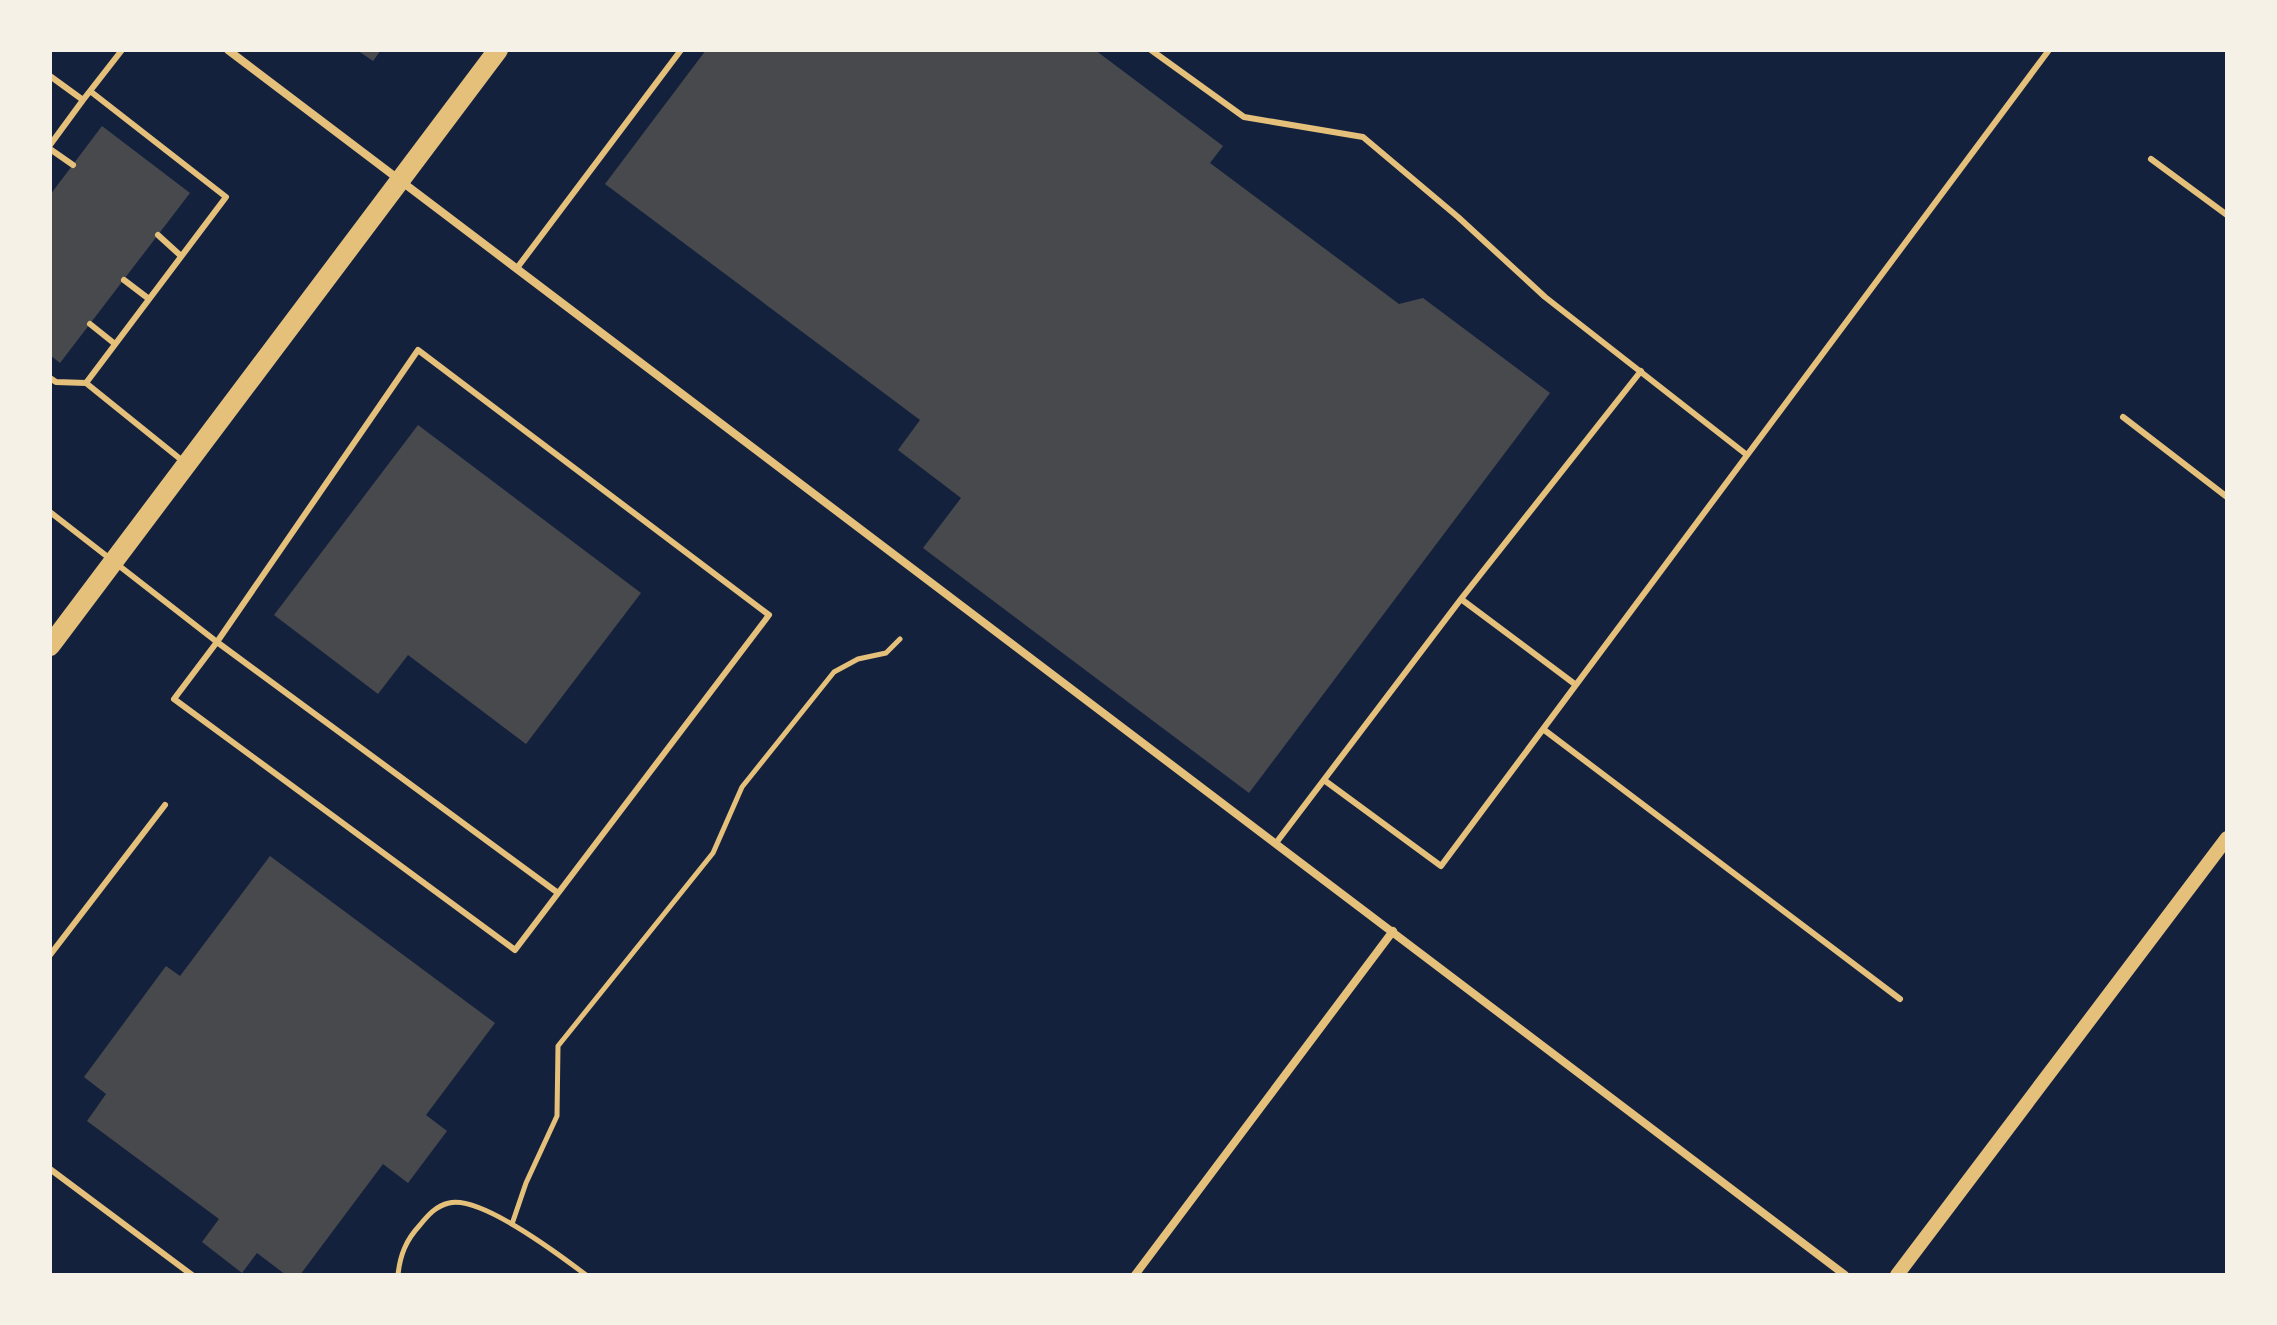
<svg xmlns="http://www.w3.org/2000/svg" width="2277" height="1325" viewBox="0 0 2277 1325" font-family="'Fira Sans Condensed',sans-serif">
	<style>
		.building { fill: #48494c }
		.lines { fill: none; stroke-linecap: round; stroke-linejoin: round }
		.path { stroke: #e5c07b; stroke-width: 5 }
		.service { stroke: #e5c07b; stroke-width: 6 }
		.minor { stroke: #e5c07b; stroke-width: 8 }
		.tertiary { stroke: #e5c07b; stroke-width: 14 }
		.primary { stroke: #e5c07b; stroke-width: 20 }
	</style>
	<rect width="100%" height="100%" fill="#14213d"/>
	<path class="building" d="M357 50H381L373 61Z
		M706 50H1095L1223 146 1210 163 1399 304 1423 298 1550 393 1249 793 923 548 961 498 898 450 920 420 605 184Z
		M102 126 190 193 60 363 50 355V195Z
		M418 425 641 593 526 744 408 655 378 694 274 615Z
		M270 856 495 1023 426 1115 447 1131 408 1183 383 1164 300 1275H286L257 1253 242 1273 202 1242 219 1219 87 1121 106 1094 84 1077 166 966 180 976Z"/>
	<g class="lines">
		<path class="path" d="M512 1224 526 1183 557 1116 558 1046 713 853 742 787 834 672 858 659 886 653 900 639
			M398 1275C400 1255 406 1240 420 1225 428 1215 436 1206 449 1203 480 1195 561 1256 586 1275"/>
		<path class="service" d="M1151 50 1244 117 1363 137 1458 217 1545 297 1747 455
			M50 76 83 100 122 50
			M90 91 226 197 86 383 184 462
			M50 145 83 100
			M50 149 73 165
			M2151 159 2227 215
			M158 235 181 256
			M517 268 681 50
			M124 280 149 299
			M90 324 115 344
			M50 378 56 382 86 383
			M2123 417 2227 497
			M50 512 217 642 174 699 515 950 769 615 418 350 217 642 558 893
			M1461 599 1576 685
			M1543 729 1900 999
			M1324 780 1441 866 2049 50
			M1276 843 1461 599 1641 371
			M50 955 165 805
			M50 1169 192 1275"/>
		<path class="minor" d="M228 50 1845 1275
			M1135 1275 1393 931"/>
		<path class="tertiary" d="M1897 1275 2227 838"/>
		<path class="primary" d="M50 646 498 50"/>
	</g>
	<rect width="2277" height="1325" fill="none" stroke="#f6f1e7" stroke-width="104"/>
</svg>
